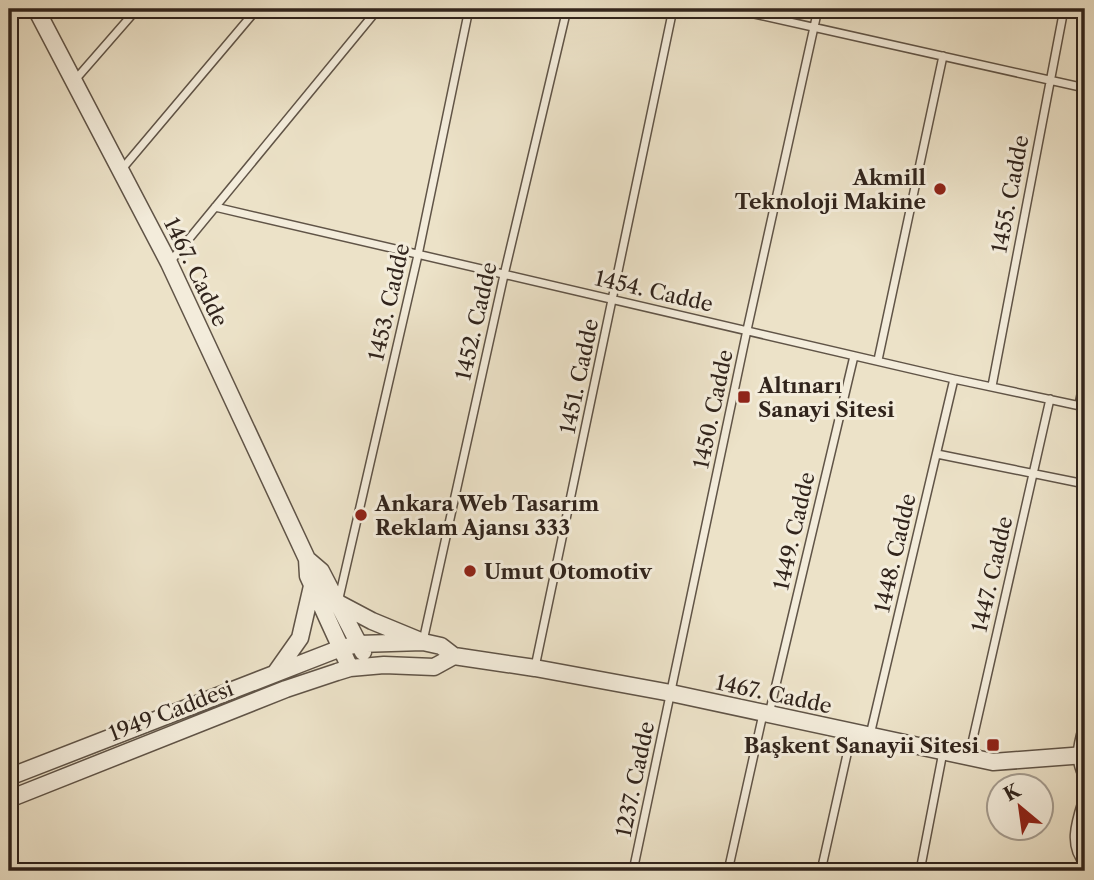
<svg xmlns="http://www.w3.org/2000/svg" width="1094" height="880" viewBox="0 0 1094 880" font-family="'Libre Caslon Text',serif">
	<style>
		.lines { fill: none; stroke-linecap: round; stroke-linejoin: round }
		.service-casing { stroke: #605447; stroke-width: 10 }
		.tertiary-casing { stroke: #605447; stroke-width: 19 }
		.service { stroke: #f3ecdb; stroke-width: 7 }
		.tertiary { stroke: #f3ecdb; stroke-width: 16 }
		.poi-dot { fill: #8f2418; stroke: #f3ecdb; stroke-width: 2.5 }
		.labels { text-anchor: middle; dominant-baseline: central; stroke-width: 6; stroke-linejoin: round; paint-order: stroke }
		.poi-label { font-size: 21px; font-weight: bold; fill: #31241c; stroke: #f3ecdb; text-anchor: start }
		.street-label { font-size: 21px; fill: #31241c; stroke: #f3ecdb }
	</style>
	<rect width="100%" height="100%" fill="#ece2c8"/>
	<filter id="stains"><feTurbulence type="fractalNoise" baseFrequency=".00286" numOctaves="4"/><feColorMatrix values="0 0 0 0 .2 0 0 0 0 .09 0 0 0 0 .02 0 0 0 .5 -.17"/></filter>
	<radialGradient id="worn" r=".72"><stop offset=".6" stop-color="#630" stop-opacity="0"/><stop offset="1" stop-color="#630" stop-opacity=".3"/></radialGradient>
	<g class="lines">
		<g class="service-casing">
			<path id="service" d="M732 9 1085 88
				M75 80 137 9
				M122 169 257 9
				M215 207 954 379 1085 407
				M170 262 378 9
				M878 360 943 56
				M992 386 1064 9
				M1079 405 1085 374
				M937 454 1085 484
				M339 598 418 255 469 9
				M423 641 504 275 567 9
				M535 667 673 9
				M769 714 854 356
				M1085 718C1079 741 1071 759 1085 780
				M870 735 954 379
				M969 756 1050 399
				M1085 792C1078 816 1065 844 1085 865
				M633 871 747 330 818 9
				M728 871 763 714
				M821 871 852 732
				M920 871 943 752"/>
		</g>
		<g class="tertiary-casing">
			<path id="tertiary" d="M36 9 169 263 307 559 308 576 350 668
				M307 559 321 571 363 652
				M338 603 372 621 418 640
				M276 672 300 638 312 586
				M9 777 341 648 359 644 423 642 441 646 454 656 535 668 671 693 993 762 1085 755
				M9 799 286 689 337 672 350 668 384 665 434 667 454 656"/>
		</g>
		<use href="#service" class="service"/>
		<use href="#tertiary" class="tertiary"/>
	</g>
	<g class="poi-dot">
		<circle cx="940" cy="189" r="7"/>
		<rect x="737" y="390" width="14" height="14" rx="3.5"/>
		<circle cx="361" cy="515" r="7"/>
		<circle cx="470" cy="571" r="7"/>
		<rect x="986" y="738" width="14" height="14" rx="3.5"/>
	</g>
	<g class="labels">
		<g class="poi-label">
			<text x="926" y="177" text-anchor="end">Akmill<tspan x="926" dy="24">Teknoloji Makine</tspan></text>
			<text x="758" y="385">Altınarı<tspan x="758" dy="24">Sanayi Sitesi</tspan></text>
			<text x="375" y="503">Ankara Web Tasarım<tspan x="375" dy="24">Reklam Ajansı 333</tspan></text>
			<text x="484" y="571">Umut Otomotiv</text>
			<text x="979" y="745" text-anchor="end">Başkent Sanayii Sitesi</text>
		</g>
		<g class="street-label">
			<text transform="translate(1010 194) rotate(-79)">1455. Cadde</text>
			<text transform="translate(196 272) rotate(64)">1467. Cadde</text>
			<text transform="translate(654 291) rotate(13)">1454. Cadde</text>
			<text transform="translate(389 302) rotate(-77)">1453. Cadde</text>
			<text transform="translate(476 321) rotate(-77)">1452. Cadde</text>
			<text transform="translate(579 376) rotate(-78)">1451. Cadde</text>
			<text transform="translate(713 409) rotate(-78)">1450. Cadde</text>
			<text transform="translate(794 531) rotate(-77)">1449. Cadde</text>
			<text transform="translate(895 553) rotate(-77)">1448. Cadde</text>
			<text transform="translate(992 574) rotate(-77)">1447. Cadde</text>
			<text transform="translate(774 694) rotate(12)">1467. Cadde</text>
			<text transform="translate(171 711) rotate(-21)">1949 Caddesi</text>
			<text transform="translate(635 779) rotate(-78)">1237. Cadde</text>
		</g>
	</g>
	<rect width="1094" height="880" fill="none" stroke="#ece2c8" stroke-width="35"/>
	<rect x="10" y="10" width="1073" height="859" fill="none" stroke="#31241c" stroke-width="3.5"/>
	<rect x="18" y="18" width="1059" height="845" fill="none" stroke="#31241c" stroke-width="2"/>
	<g transform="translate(1020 807) rotate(331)"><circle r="33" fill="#f3ecdb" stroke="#a59c8f" stroke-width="2"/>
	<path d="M0-5L12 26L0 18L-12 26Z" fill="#8f2418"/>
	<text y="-10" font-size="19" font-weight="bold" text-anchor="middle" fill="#31241c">K</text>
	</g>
	<rect width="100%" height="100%" filter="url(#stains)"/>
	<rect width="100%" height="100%" fill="url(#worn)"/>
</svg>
